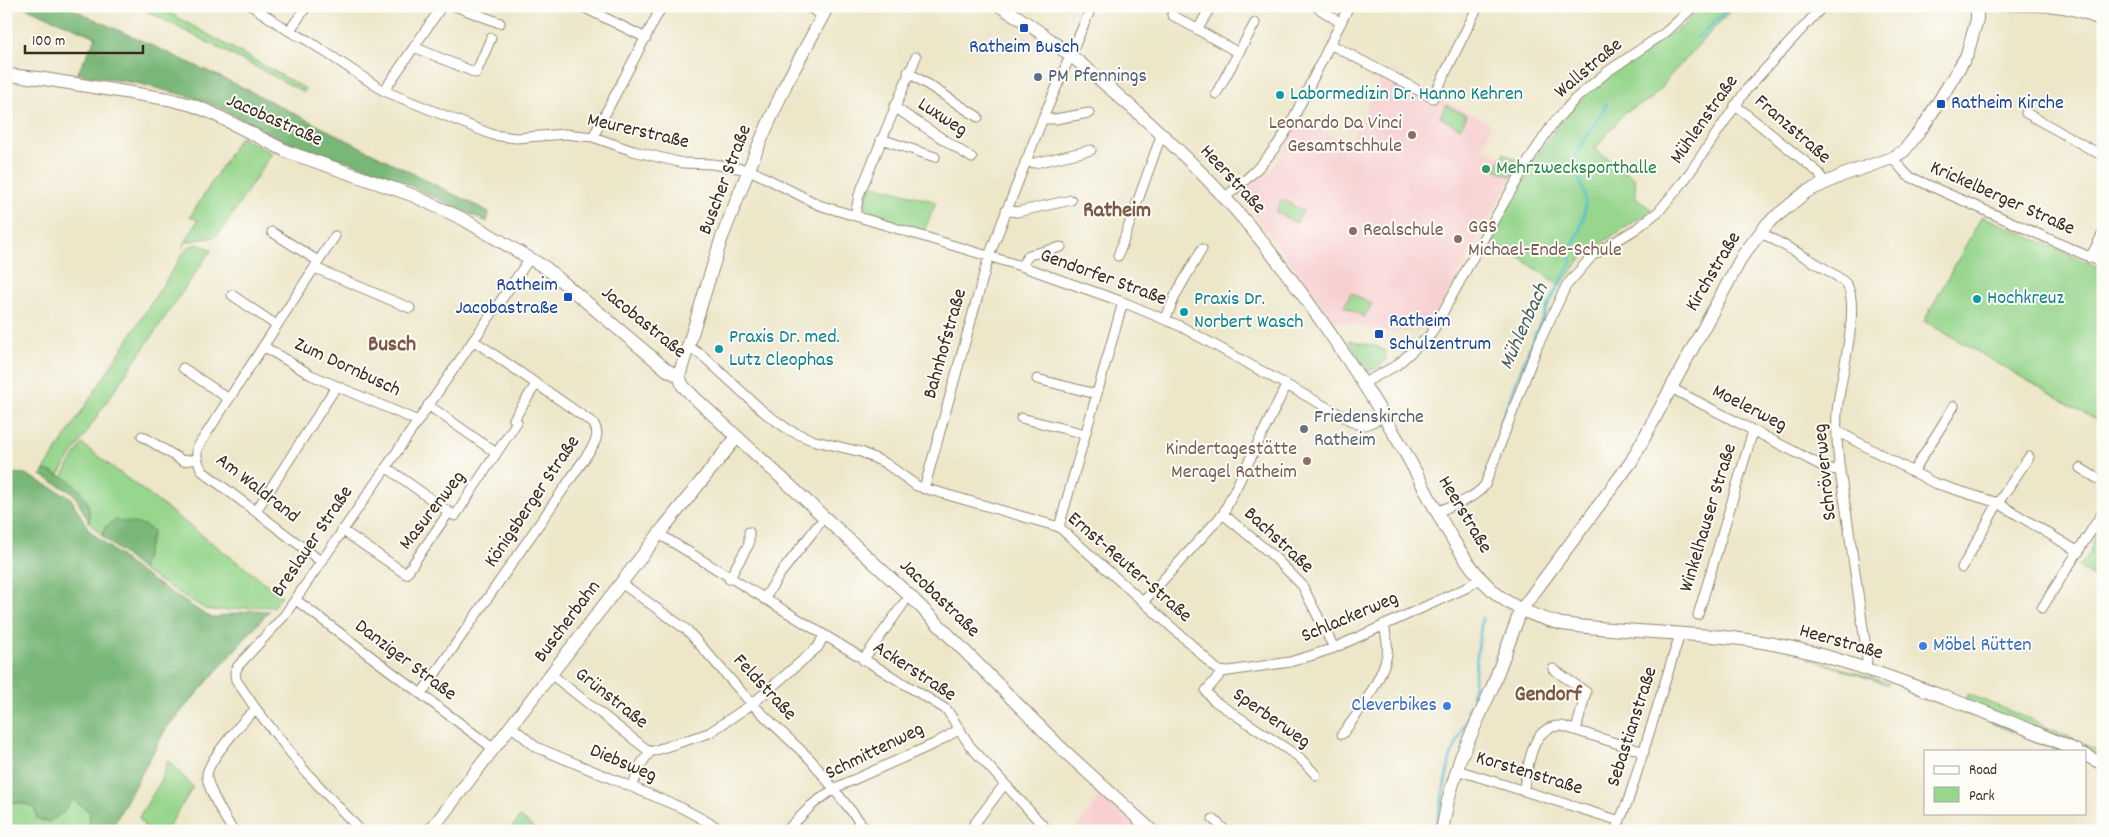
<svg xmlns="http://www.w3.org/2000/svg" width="2109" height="837" viewBox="0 0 2109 837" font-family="Dekko,sans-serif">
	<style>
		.built { fill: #f7cfd0 }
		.green { fill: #97d68d; stroke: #698056 }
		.forest { fill: #79b778; stroke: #5a704b }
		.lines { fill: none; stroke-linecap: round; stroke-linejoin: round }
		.stream { stroke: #54bfd0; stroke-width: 2.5 }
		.street-casing { stroke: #948874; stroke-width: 11 }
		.secondary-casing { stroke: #948874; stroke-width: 14 }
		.street { stroke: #fff; stroke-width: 9 }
		.secondary { stroke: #fff; stroke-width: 12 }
		.transit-dot { fill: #1a4fb4; stroke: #fdfcf7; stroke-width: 2 }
		.service-dot { fill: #5c6f8a; stroke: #fdfcf7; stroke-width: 2 }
		.culture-dot { fill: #0f9aa8; stroke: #fdfcf7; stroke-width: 2 }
		.education-dot { fill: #8d6e63; stroke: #fdfcf7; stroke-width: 2 }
		.leisure-dot { fill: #2e9e5b; stroke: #fdfcf7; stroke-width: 2 }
		.worship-dot { fill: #6b7280; stroke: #fdfcf7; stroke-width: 2 }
		.shop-dot { fill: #3f7fe0; stroke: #fdfcf7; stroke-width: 2 }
		.labels { text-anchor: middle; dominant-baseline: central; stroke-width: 4; stroke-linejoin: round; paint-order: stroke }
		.transit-label { font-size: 20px; fill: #164399; stroke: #fdfcf7; text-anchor: start }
		.street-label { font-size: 20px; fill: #3b2a1e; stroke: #fdfcf7 }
		.service-label { font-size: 20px; fill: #4e5e75; stroke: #fdfcf7; text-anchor: start }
		.culture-label { font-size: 20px; fill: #0d838f; stroke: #fdfcf7; text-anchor: start }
		.education-label { font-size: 20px; fill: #785e54; stroke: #fdfcf7; text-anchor: end }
		.leisure-label { font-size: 20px; fill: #27864d; stroke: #fdfcf7; text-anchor: start }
		.worship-label { font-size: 20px; fill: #5b616d; stroke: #fdfcf7; text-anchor: start }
		.shop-label { font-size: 20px; fill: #366cbe; stroke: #fdfcf7; text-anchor: start }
		.water-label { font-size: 21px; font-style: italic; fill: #445e5c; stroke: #fdfcf7 }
		.quarter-label { font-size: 22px; font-weight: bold; fill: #7d5944; stroke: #fdfcf7 }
	</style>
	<rect width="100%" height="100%" fill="#fdfcf7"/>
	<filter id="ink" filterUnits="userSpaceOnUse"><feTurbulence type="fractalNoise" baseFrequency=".02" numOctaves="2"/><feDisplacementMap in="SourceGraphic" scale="10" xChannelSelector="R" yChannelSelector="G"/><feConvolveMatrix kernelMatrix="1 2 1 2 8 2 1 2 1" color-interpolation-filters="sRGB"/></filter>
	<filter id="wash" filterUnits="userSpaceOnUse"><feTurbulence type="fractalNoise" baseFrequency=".0096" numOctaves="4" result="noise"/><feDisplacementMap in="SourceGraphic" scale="20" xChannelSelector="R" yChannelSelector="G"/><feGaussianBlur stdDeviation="1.12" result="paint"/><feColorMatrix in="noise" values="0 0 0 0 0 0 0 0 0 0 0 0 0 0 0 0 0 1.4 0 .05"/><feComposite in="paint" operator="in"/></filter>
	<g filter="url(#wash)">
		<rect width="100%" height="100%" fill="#ede6c9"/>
		<path class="built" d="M1383 75 1436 101 1443 100 1489 122 1490 129 1482 146 1501 157 1504 153 1520 162 1444 300 1427 327 1406 332H1391L1333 320 1249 207 1242 192 1272 170 1300 121 1348 143Z
			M1102 795 1139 831H1073Z"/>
		<path class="green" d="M137 6H157L306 89 304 92Z
			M1702 6H1735L1668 78 1662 88 1651 99 1625 112 1595 149 1635 179 1636 197 1652 210 1594 248 1581 259 1560 286 1519 257 1488 241 1534 165V160L1566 115 1589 91 1614 70 1682 27Z
			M1446 105 1467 116 1460 128 1440 117Z
			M240 137 272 153 223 229 215 237 186 242 182 248 198 220 190 217Z
			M1504 153 1520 162 1511 177 1495 169Z
			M870 184 936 202 924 231 867 216 864 211 866 202 865 201Z
			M1282 199 1303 211 1296 223 1276 212Z
			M1982 216 2103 269V424L1924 321Z
			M197 244 212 249 101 410 59 475 44 470 184 252 190 246Z
			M1351 293 1372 304 1364 317 1344 306Z
			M1349 340 1378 347 1385 351 1386 360C1381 365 1373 371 1366 370Z
			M82 444 282 596 273 607C250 604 227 614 205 609L142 570 153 531C136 521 124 523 106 526L102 536 89 522C92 502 78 488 62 477Z
			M2095 536 2103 541 2102 583 2078 567 2089 554Z
			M1808 658 1889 683 1888 685Z
			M1968 694 2030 719 2097 750 2103 754V760L1965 700Z
			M168 760 193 787 166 831H147L139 817 161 781Z
			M72 799 90 812 89 831H6V807L9 803C27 803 45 809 64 812Z
			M520 817 538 831H509Z"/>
		<path class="forest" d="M22 6H66L242 87 489 212 487 222 381 172 279 139 221 108 192 97 136 83 77 74 96 37Z
			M44 470C70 477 93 493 89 522L74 494 41 475Z
			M6 473 25 474 70 497 89 530 138 571 204 614 213 618 252 610 269 611 166 729 110 831H89L90 812 72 799 64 812 49 822 37 819 34 807 22 803H9L6 807Z
			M116 520 144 525 153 531 142 570 102 536 106 526Z
			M1958 706 2068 751H2058L1990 722 1954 710Z"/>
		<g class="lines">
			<path class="stream" d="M1697 38 1722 15 1730 6
				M1499 427C1521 371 1540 313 1572 262L1569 253C1578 235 1589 213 1584 193 1581 181 1574 171 1574 159L1607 103
				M1435 831 1450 759 1469 714 1468 708 1476 701 1472 695 1482 618"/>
		</g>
	</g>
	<g filter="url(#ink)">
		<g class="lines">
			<g class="street-casing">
				<path id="street" d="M252 6 289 31 307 40 384 91 493 135 516 138 565 134 593 137 633 151 683 163 712 164 750 170 819 205 1021 266 1123 302 1180 326 1357 424 1365 425 1384 417
					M455 6 500 23
					M581 6 646 38
					M807 6 823 16
					M1315 6 1341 23
					M2009 6C2042 7 2075 4 2103 24
					M1172 15 1237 52
					M1198 29 1211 6
					M289 31 307 6
					M1330 44 1433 98 1478 6
					M414 47 476 73 491 38
					M908 72 978 117
					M384 91 442 6
					M1216 94 1255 23
					M1735 105 1819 173 1824 183
					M894 107 972 158
					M2026 113 2103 156
					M1043 119H1055L1089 113
					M593 137 662 6
					M881 139 935 157
					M1892 158 1908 176 2103 263
					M1025 162 1035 163 1091 150
					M1224 198C1253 175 1270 158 1289 127L1349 6
					M1006 210 1017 212 1071 200
					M855 216 859 195 916 57
					M272 232 318 261
					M1760 232C1775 241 1840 274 1847 285 1861 309 1839 382 1837 412 1835 445 1841 478 1846 510 1852 554 1859 598 1865 642L1867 660 1865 669
					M1118 256 1162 133
					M2090 258 2103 233
					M1021 266 1029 255 1061 247
					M315 268 410 308
					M232 295 276 325
					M1165 320 1176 294 1202 249
					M263 346 311 375 418 421
					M689 347 703 356 765 413 789 430 812 440 861 452 885 463 917 486 1059 527 1194 647 1215 668 1222 672
					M183 368 229 399
					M1037 379 1096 394
					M1362 384 1397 365 1431 334 1488 230 1532 155 1552 125 1575 99 1607 72 1666 32 1694 6
					M1671 388 1828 469 1840 470
					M428 405 496 453
					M1021 418 1085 434
					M1837 431 1934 483 1998 503 2079 552
					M142 436 183 461 197 459
					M386 467 449 512
					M2080 468 2103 482
					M1913 472 1954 406
					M924 489 989 256 1043 118 1092 6
					M256 511 336 387
					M1438 511C1454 505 1474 499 1485 485L1537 347 1566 286 1593 255 1636 229 1659 211 1684 181 1747 89 1823 6
					M1223 514 1271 554 1302 585 1334 648
					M1059 527 1123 302
					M342 530 406 574 449 512 455 516 517 422 514 419 536 384
					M659 534 947 710 970 746 1048 831
					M322 562 202 471 197 459V448L335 236
					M1962 568 1998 503 2029 457
					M729 579 749 544V532
					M621 583 687 630 752 704 811 760 867 831
					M764 599 780 574 819 524
					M296 600 494 749
					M1143 602 1223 514 1286 386
					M2042 608 2103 512
					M1698 615 1753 431
					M863 660 904 603
					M1553 669 1586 692 1576 730
					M552 675 650 752
					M421 694 583 461C591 448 603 437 593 423L473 340
					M511 726 536 747 682 808 724 831
					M1342 734C1357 716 1383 678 1387 654 1389 645 1385 633 1384 624
					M1457 770 1620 821
					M1316 775 1299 757 1213 700 1206 691 1222 672 1290 662 1313 655 1334 648 1466 588 1481 578
					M632 787 641 764 650 752 709 733 752 704 818 647 824 635
					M1523 791C1529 767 1530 724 1562 726L1644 752
					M1213 819 1226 831
					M233 831C226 819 206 788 207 774 209 760 244 719 256 709
					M361 831 305 771 256 709 236 680 235 673 238 666 284 616 530 258
					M786 831 812 805 835 788 934 744 960 729
					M854 831 859 822
					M969 831 1004 785
					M1615 831 1628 801 1680 634"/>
			</g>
			<g class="secondary-casing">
				<path id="secondary" d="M1000 6C1048 35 1087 68 1129 105 1175 145 1221 190 1260 239 1312 304 1360 375 1402 447 1428 492 1453 552 1490 588 1509 607 1535 617 1562 624 1632 634 1703 631 1773 644 1833 655 1890 677 1947 698 1991 714 2034 730 2077 751
					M6 75 38 78 168 99 192 105 212 113 288 152 412 195 463 219 546 268 667 370 679 376
					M679 376 683 386 697 400 911 597 1060 747 1152 831
					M679 376 721 240 757 149 786 84 828 6
					M2085 755 2103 764
					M430 831 665 526 737 437
					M1442 831 1448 800 1461 757 1492 688 1521 610 1631 462 1743 255 1768 223 1806 192 1843 175 1892 158 1904 151 1925 124 1967 55 1977 19V6"/>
			</g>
			<use href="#street" class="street"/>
			<use href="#secondary" class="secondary"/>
		</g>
	</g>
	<g class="transit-dot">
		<rect x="1019" y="23" width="10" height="10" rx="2.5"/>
		<rect x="1936" y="99" width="10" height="10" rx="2.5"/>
		<rect x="563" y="292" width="10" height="10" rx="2.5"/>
		<rect x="1374" y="329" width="10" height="10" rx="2.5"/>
	</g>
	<circle class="service-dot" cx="1038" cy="77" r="5"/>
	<g class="culture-dot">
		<circle cx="1280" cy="95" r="5"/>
		<circle cx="1977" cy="299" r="5"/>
		<circle cx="1184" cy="312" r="5"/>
		<circle cx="719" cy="349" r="5"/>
	</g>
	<g class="education-dot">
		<circle cx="1412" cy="135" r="5"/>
		<circle cx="1353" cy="231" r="5"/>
		<circle cx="1458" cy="239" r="5"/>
		<circle cx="1307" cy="461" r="5"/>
	</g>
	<circle class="leisure-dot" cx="1486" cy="169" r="5"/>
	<circle class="worship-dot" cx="1304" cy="429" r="5"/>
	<g class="shop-dot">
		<circle cx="1923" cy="646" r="5"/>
		<circle cx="1447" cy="706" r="5"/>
	</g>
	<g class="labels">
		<g class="transit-label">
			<text x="1024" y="48" text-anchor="middle">Ratheim Busch</text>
			<text x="1951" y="104">Ratheim Kirche</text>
			<text x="558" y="286" text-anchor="end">Ratheim<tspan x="558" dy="23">Jacobastraße</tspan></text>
			<text x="1389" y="322">Ratheim<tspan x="1389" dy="23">Schulzentrum</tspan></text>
		</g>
		<g class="street-label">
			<text transform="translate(1589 69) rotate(-40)">Wallstraße</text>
			<text transform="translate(942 118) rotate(33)">Luxweg</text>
			<text transform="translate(1705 120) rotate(-55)">Mühlenstraße</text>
			<text transform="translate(274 121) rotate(24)">Jacobastraße</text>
			<text transform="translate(1792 130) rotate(41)">Franzstraße</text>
			<text transform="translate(638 132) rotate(13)">Meurerstraße</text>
			<text transform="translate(726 180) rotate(-69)">Buscher Straße</text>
			<text transform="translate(1232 180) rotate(47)">Heerstraße</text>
			<text transform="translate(2002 199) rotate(24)">Krickelberger Straße</text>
			<text transform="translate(1714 272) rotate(-59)">Kirchstraße</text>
			<text transform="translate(1103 278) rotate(20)">Gendorfer Straße</text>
			<text transform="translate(643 323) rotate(39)">Jacobastraße</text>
			<text transform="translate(946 344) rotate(-74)">Bahnhofstraße</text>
			<text transform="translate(347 368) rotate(25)">Zum Dornbusch</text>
			<text transform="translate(1749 409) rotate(27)">Moelerweg</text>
			<text transform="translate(1826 472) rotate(-96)">Schröverweg</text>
			<text transform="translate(257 489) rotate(38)">Am Waldrand</text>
			<text transform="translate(533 502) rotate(-56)">Königsberger Straße</text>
			<text transform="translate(433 511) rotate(-52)">Masurenweg</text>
			<text transform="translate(1464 515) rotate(59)">Heerstraße</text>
			<text transform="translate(1709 518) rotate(-73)">Winkelhauser Straße</text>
			<text transform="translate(1278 541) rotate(43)">Bachstraße</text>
			<text transform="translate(313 542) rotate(-56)">Breslauer Straße</text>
			<text transform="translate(1129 568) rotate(41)">Ernst-Reuter-Straße</text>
			<text transform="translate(939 599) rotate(44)">Jacobastraße</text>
			<text transform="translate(1350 618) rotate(-23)">Schlackerweg</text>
			<text transform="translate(568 622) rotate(-53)">Buscherbahn</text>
			<text transform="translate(1841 643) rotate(16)">Heerstraße</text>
			<text transform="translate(405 661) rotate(37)">Danziger Straße</text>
			<text transform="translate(914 672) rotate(33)">Ackerstraße</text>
			<text transform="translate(764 688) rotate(47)">Feldstraße</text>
			<text transform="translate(611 699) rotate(38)">Grünstraße</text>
			<text transform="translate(1271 719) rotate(35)">Sperberweg</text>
			<text transform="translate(1633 727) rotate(-72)">Sebastianstraße</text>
			<text transform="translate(875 752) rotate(-26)">Schmittenweg</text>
			<text transform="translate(623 764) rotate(23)">Diebsweg</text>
			<text transform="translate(1529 774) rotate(17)">Korstenstraße</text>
		</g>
		<g class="service-label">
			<text x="1048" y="77">PM Pfennings</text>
		</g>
		<g class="culture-label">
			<text x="1290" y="95">Labormedizin Dr. Hanno Kehren</text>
			<text x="1987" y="299">Hochkreuz</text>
			<text x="1194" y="300">Praxis Dr.<tspan x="1194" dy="23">Norbert Wasch</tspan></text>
			<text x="729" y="338">Praxis Dr. med.<tspan x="729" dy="23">Lutz Cleophas</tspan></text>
		</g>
		<g class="education-label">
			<text x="1402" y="124">Leonardo Da Vinci<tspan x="1402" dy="23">Gesamtschhule</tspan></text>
			<text x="1468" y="228" text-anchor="start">GGS<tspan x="1468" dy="23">Michael-Ende-Schule</tspan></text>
			<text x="1363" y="231" text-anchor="start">Realschule</text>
			<text x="1297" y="450">Kindertagestätte<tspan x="1297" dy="23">Meragel Ratheim</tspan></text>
		</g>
		<g class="leisure-label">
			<text x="1496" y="169">Mehrzwecksporthalle</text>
		</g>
		<g class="worship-label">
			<text x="1314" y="418">Friedenskirche<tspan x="1314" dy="23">Ratheim</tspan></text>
		</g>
		<g class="shop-label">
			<text x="1933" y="646">Möbel Rütten</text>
			<text x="1437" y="706" text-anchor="end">Cleverbikes</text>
		</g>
		<g class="water-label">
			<text transform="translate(1525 327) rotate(-66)">Mühlenbach</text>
		</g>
		<g class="quarter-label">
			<text x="1117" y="211">Ratheim</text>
			<text x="392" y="345">Busch</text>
			<text x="1548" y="695">Gendorf</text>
		</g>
	</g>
	<rect width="2109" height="837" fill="none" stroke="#fdfcf7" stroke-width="25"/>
	<rect x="1924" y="750" width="162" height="65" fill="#fdfcf7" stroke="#afa8a0"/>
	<rect x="1934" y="766" width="25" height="8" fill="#ffffff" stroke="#afa8a0"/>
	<text x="1969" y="774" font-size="15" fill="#3b2a1e">Road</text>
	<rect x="1934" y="787" width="25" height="15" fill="#97d68d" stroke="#afa8a0"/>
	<text x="1969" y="800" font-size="15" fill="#3b2a1e">Park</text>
	<path d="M25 45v8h118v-8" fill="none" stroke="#3b2a1e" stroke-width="2.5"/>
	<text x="32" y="45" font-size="15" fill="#3b2a1e" stroke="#fdfcf7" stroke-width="4" paint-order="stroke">100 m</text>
</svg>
